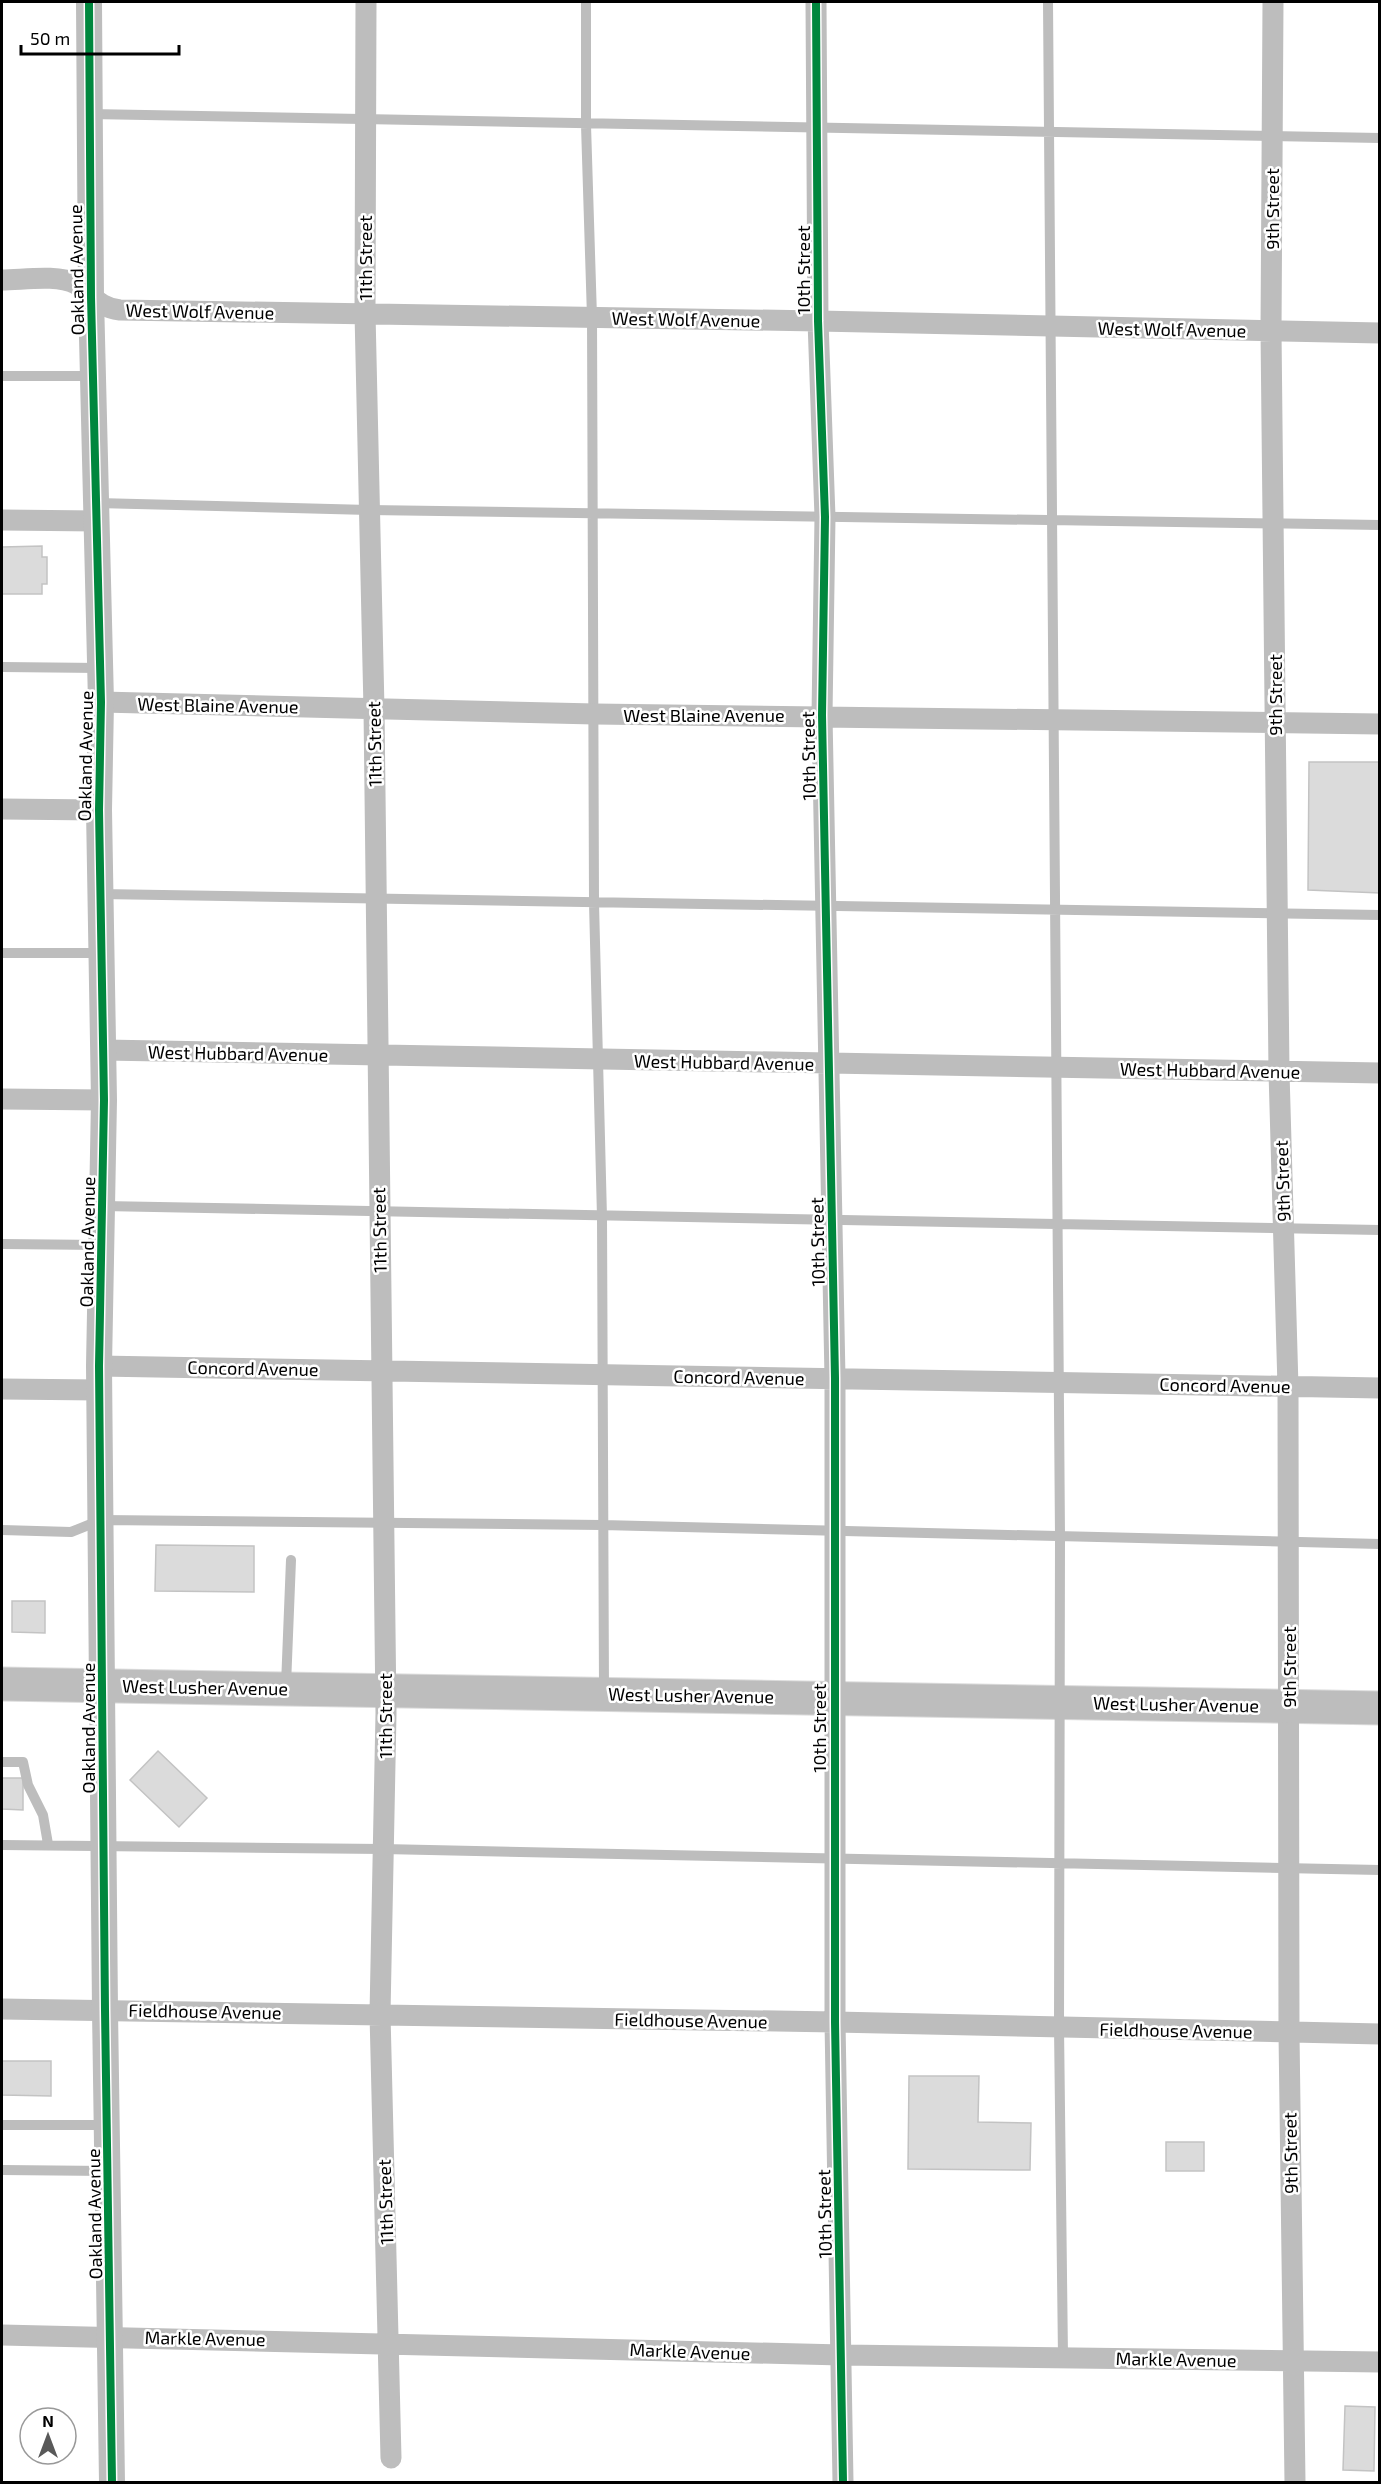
<svg xmlns="http://www.w3.org/2000/svg" width="1381" height="2484" viewBox="0 0 1381 2484" font-family="'Exo 2',sans-serif">
	<style>
		.building { fill: #dbdbdb; stroke: #c3c3c3; stroke-width: 1.5 }
		.lines { fill: none; stroke-linecap: round; stroke-linejoin: round }
		.primary-casing { stroke: #dbdbdb; stroke-width: 35 }
		.service { stroke: #bdbdbd; stroke-width: 10 }
		.minor { stroke: #bdbdbd; stroke-width: 21 }
		.tertiary { stroke: #bdbdbd; stroke-width: 26 }
		.primary { stroke: #bdbdbd; stroke-width: 33 }
		.cycleway-casing { stroke: #fff; stroke-width: 11 }
		.cycleway { stroke: #00873e; stroke-width: 8 }
		.labels { text-anchor: middle; dominant-baseline: central; stroke-width: 5; stroke-linejoin: round; paint-order: stroke }
		.street-label { font-size: 18px; fill: #000; stroke: #fff }
	</style>
	<rect width="100%" height="100%" fill="#fff"/>
	<path class="building" d="M42 546V557H47V584H42V594H2V547Z
		M1309 762H1380V893L1308 890Z
		M156 1545 254 1546V1592L155 1591Z
		M12 1601H45V1633L12 1632Z
		M158 1751 207 1798 179 1827 130 1780Z
		M2 1778H23V1810L2 1809Z
		M2 2061H51V2096L2 2095Z
		M909 2076H979L978 2122 1031 2123 1030 2170 908 2169Z
		M1166 2142H1204V2171H1166Z
		M1345 2406 1375 2407 1374 2471 1343 2470Z"/>
	<g class="lines">
		<g class="primary-casing">
			<path id="primary" d="M2 1684 1380 1708"/>
		</g>
		<path class="service" d="M586 2V125L592 317 594 903 602 1217 604 1690
			M1048 2 1060 1537 1059 2027 1063 2357
			M90 114 1380 138
			M2 376H93
			M97 503 369 510 1380 525
			M2 667 100 668
			M100 894 1380 915
			M2 953H102
			M103 1206 1380 1230
			M2 1244 101 1245
			M2 1530 71 1532 101 1520 602 1525 1380 1544
			M286 1685 291 1560
			M2 1762H23L28 1785 43 1815 48 1844
			M2 1845 383 1849 1380 1870
			M2 2125H106
			M2 2170 108 2171"/>
		<path class="minor" d="M366 2 365 313 374 709 386 1713 380 2014 391 2458
			M816 2 818 321 825 517 822 715 835 1378V2022L843 2482
			M1273 2 1271 331 1279 1072 1288 1387 1289 2033 1295 2482
			M2 280C23 280 57 274 76 284 94 294 96 307 120 310L818 321 1380 333
			M2 520 97 521
			M101 702 595 714 1380 724
			M2 809 99 810
			M104 1050 1380 1073
			M2 1099 104 1100
			M99 1366 1380 1388
			M2 1389 99 1390
			M2 2009 835 2022 1380 2034
			M2 2335 842 2355 1380 2362"/>
		<path class="tertiary" d="M89 2 91 297 101 702 99 810 104 1100 99 1366 105 2010 112 2482"/>
		<use href="#primary" class="primary"/>
		<g class="cycleway-casing">
			<path id="cycleway" d="M89 2 91 297 101 702 99 810 104 1100 99 1366 105 2010 112 2482
				M816 2 818 321 825 517 822 715 835 1378V2022L843 2482"/>
		</g>
		<use href="#cycleway" class="cycleway"/>
	</g>
	<g class="labels">
		<g class="street-label">
			<text transform="translate(1272 209) rotate(-90)">9th Street</text>
			<text transform="translate(365 258) rotate(-90)">11th Street</text>
			<text transform="translate(76 270) rotate(-91)">Oakland Avenue</text>
			<text transform="translate(803 270) rotate(-90)">10th Street</text>
			<text transform="translate(200 311) rotate(1)">West Wolf Avenue</text>
			<text transform="translate(686 319) rotate(1)">West Wolf Avenue</text>
			<text transform="translate(1172 329) rotate(1)">West Wolf Avenue</text>
			<text transform="translate(1275 695) rotate(-90)">9th Street</text>
			<text transform="translate(218 705) rotate(1)">West Blaine Avenue</text>
			<text x="704" y="715">West Blaine Avenue</text>
			<text transform="translate(374 744) rotate(-91)">11th Street</text>
			<text transform="translate(85 756) rotate(-89)">Oakland Avenue</text>
			<text transform="translate(808 756) rotate(-91)">10th Street</text>
			<text transform="translate(238 1053) rotate(1)">West Hubbard Avenue</text>
			<text transform="translate(724 1062) rotate(1)">West Hubbard Avenue</text>
			<text transform="translate(1210 1070) rotate(1)">West Hubbard Avenue</text>
			<text transform="translate(1282 1181) rotate(-92)">9th Street</text>
			<text transform="translate(379 1230) rotate(-91)">11th Street</text>
			<text transform="translate(87 1242) rotate(-89)">Oakland Avenue</text>
			<text transform="translate(817 1242) rotate(-91)">10th Street</text>
			<text transform="translate(253 1368) rotate(1)">Concord Avenue</text>
			<text transform="translate(739 1377) rotate(1)">Concord Avenue</text>
			<text transform="translate(1225 1385) rotate(1)">Concord Avenue</text>
			<text transform="translate(1289 1667) rotate(-90)">9th Street</text>
			<text transform="translate(205 1687) rotate(1)">West Lusher Avenue</text>
			<text transform="translate(691 1695) rotate(1)">West Lusher Avenue</text>
			<text transform="translate(1176 1704) rotate(1)">West Lusher Avenue</text>
			<text transform="translate(385 1716) rotate(-90)">11th Street</text>
			<text transform="translate(88 1728) rotate(-90)">Oakland Avenue</text>
			<text transform="translate(819 1728) rotate(-90)">10th Street</text>
			<text transform="translate(205 2011) rotate(1)">Fieldhouse Avenue</text>
			<text transform="translate(691 2020) rotate(1)">Fieldhouse Avenue</text>
			<text transform="translate(1176 2030) rotate(1)">Fieldhouse Avenue</text>
			<text transform="translate(1290 2153) rotate(-91)">9th Street</text>
			<text transform="translate(385 2202) rotate(-92)">11th Street</text>
			<text transform="translate(94 2214) rotate(-91)">Oakland Avenue</text>
			<text transform="translate(824 2214) rotate(-91)">10th Street</text>
			<text transform="translate(205 2338) rotate(1)">Markle Avenue</text>
			<text transform="translate(690 2351) rotate(2)">Markle Avenue</text>
			<text transform="translate(1176 2359) rotate(1)">Markle Avenue</text>
		</g>
	</g>
	<rect width="1381" height="2484" fill="none" stroke="#000000" stroke-width="6"/>
	<g transform="translate(48 2436)"><circle r="28" fill="#ffffff" stroke="#999999" stroke-width="1.5"/>
	<path d="M0-4.5L10 22L0 15L-10 22Z" fill="#595959"/>
	<text y="-9" font-size="16" font-weight="bold" text-anchor="middle" fill="#000000">N</text>
	</g>
	<path d="M21 45v9h158v-9" fill="none" stroke="#000000" stroke-width="3"/>
	<text x="30" y="45" font-size="18" fill="#000000" stroke="#ffffff" stroke-width="4.5" paint-order="stroke">50 m</text>
</svg>
